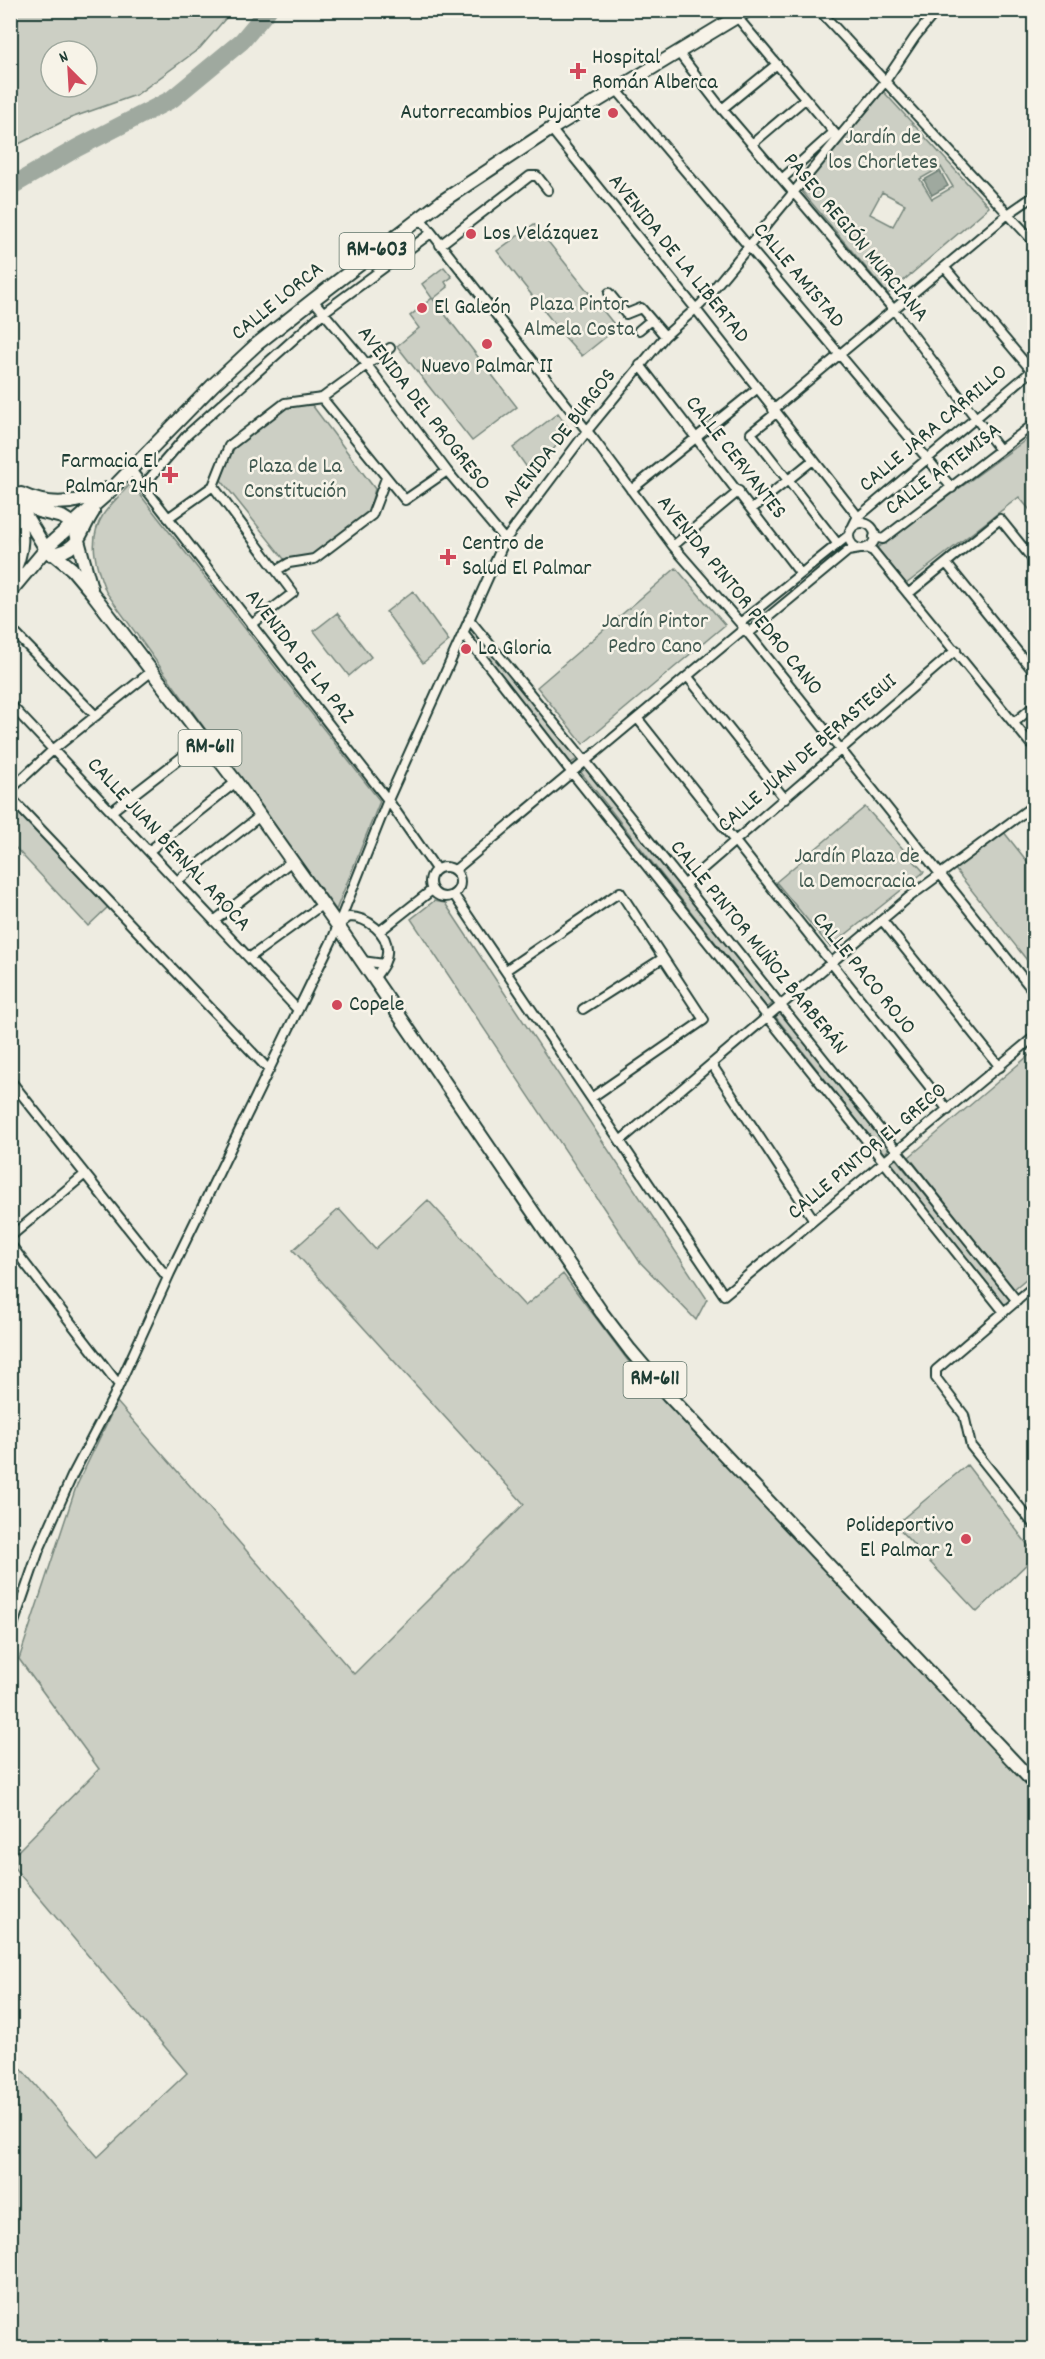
<svg xmlns="http://www.w3.org/2000/svg" width="1045" height="2359" viewBox="0 0 1045 2359" font-family="Dekko,sans-serif">
	<style>
		.green { fill: #cccfc4; stroke: #76867c; stroke-width: 1.5; fill-rule: evenodd }
		.water { fill: #9fa99f; stroke: #6c7e74; stroke-width: 1.5 }
		.lines { fill: none; stroke-linecap: round; stroke-linejoin: round }
		.river { stroke: #9fa99f; stroke-width: 18 }
		.minor-casing { stroke: #1f3d34; stroke-width: 12 }
		.primary-casing { stroke: #1f3d34; stroke-width: 16 }
		.minor { stroke: #f7f3e8; stroke-width: 8 }
		.primary { stroke: #f7f3e8; stroke-width: 12 }
		.poi-dot { fill: #d1495b; stroke: #f7f3e8; stroke-width: 2 }
		.labels { text-anchor: middle; dominant-baseline: central; stroke-width: 5; stroke-linejoin: round; paint-order: stroke }
		.shield { fill: #f7f3e8; stroke: #60746a; stroke-width: 1.5 }
		.shield-label { font-size: 21px; font-weight: bold; fill: #1f3d34 }
		.poi-label { font-size: 22px; fill: #1f3d34; stroke: #f7f3e8; text-anchor: start }
		.park-label { font-size: 22px; fill: #425a51; stroke: #f7f3e8 }
		.street-label { font-size: 22px; fill: #1f3d34; stroke: #f7f3e8 }
	</style>
	<rect width="100%" height="100%" fill="#eeece1"/>
	<filter id="ink" filterUnits="userSpaceOnUse"><feTurbulence type="fractalNoise" baseFrequency=".0167" numOctaves="2"/><feDisplacementMap in="SourceGraphic" scale="12" xChannelSelector="R" yChannelSelector="G"/><feConvolveMatrix kernelMatrix="1 2 1 2 8 2 1 2 1" color-interpolation-filters="sRGB"/></filter>
	<g filter="url(#ink)">
		<path class="green" d="M11 10H232V11L200 48 136 95 68 119 11 148ZM51 51H87V87H51Z
			M882 90 989 207 888 294 800 189ZM941 167 953 187 932 199 920 179ZM882 192 905 204 893 226 870 214Z
			M534 224 617 328 582 356 564 336 497 251Z
			M444 267 452 277 445 282 448 287 433 299 517 407 472 441 397 346 419 328 410 316 432 298 422 284Z
			M312 405 375 489 368 514 313 555 284 559 221 480 232 449 287 406Z
			M558 413 569 429 533 476 513 448Z
			M1034 434V515L1019 497 906 584 877 548Z
			M131 483 380 801 336 910 106 592C96 567 87 540 103 515 110 504 122 494 131 483Z
			M676 568 725 625 583 744 537 687Z
			M413 591 449 641 423 663 386 612Z
			M337 613 371 657 349 676 314 631Z
			M471 625 578 759 571 763 468 632Z
			M583 766 774 1002 767 1008 579 770Z
			M11 801 108 907 88 926 11 843Z
			M865 807 924 872 830 947 776 882Z
			M1003 831 1034 870V969L954 868Z
			M434 901 445 903 707 1299 696 1320 639 1261 411 919Z
			M780 1011 889 1149 884 1154 774 1015Z
			M1034 1051V1272L1014 1289 909 1157Z
			M895 1158 1011 1300 1004 1306 890 1162Z
			M428 1200 525 1306 563 1274 632 1366 1034 1789V2348H11L10 2056 98 2157 187 2073 11 1864V1858L99 1769 19 1659 76 1487 117 1402 354 1674 524 1504 293 1250 339 1209 375 1249Z
			M967 1465 1034 1553V1557L977 1612 895 1525Z"/>
		<path class="water" d="M940 171 948 186 932 195 924 180Z"/>
		<g class="lines">
			<path class="river" d="M10 187 77 148 172 99 242 41 268 10"/>
			<g class="minor-casing">
				<path id="minor" d="M819 10 1034 242
					M737 17 838 137
					M678 52 722 109 894 310 1000 450
					M616 89 952 488
					M722 109 777 64
					M551 129 695 308 863 523
					M752 144 805 99
					M783 178 833 133
					M420 218 595 441 673 546 740 623 1034 992
					M440 245 530 176H537L548 190
					M945 268 1032 371
					M609 293 626 314 641 308 665 336
					M313 300 361 357 447 471 505 540
					M639 330 651 320
					M640 365 800 573
					M322 398 405 500 447 471
					M773 410 1008 214 1034 196
					M776 413 751 433 837 543
					M131 470 388 800 436 869
					M143 486 187 435 324 312 431 233
					M213 486 293 593 251 625
					M631 490 758 388
					M752 509 813 460
					M168 518 213 486 229 446 285 403 322 398 390 348
					M849 536a13 13 0 1 1 26 0a13 13 0 1 1-26 0Z
					M853 526 857 518 1034 369
					M874 537 883 539 1034 424
					M673 546 739 491
					M866 548 873 551 1034 748
					M946 563 1034 672
					M277 570 289 563 314 559 372 515 386 478
					M908 594 1000 519 1034 561
					M469 619 591 768 1017 1301
					M740 623 849 535
					M10 628 96 716
					M463 633 565 764 1004 1312
					M749 633 848 551 860 549
					M688 677 785 799
					M10 704 298 1010
					M638 719 948 1110
					M1015 722 1034 706
					M10 790 54 749 152 671
					M10 797 269 1070
					M112 811 204 740
					M149 851 236 782
					M430 882a15 15 0 1 1 30 0a15 15 0 1 1-30 0Z
					M455 870 745 628
					M177 881 260 816
					M684 885 956 650
					M454 895 724 1295 1034 1037
					M882 920 1000 1067
					M214 921 292 861
					M341 923 349 917C367 917 389 933 387 953 387 963 379 971 374 979
					M380 931 432 890
					M249 958 323 904
					M362 961 384 964
					M506 970 620 892 704 1020 591 1098
					M583 1009 663 958
					M712 1065 814 1220
					M10 1080 167 1277
					M620 1141 908 898 1034 805
					M10 1237 84 1175
					M10 1244 119 1385
					M1034 1286 936 1370V1378L964 1415 971 1446 1034 1525
					M10 1634 39 1550 72 1476 114 1396 170 1273 333 938 388 800 505 540 587 431 665 336 701 304 884 83 915 37 937 10"/>
			</g>
			<g class="primary-casing">
				<path id="primary" d="M10 490 44 546 72 569 93 594 236 782 338 926 602 1313 630 1350 669 1396 1034 1783
					M21 494C51 508 79 505 107 489
					M19 497 38 511 62 517 70 522 76 533 91 588
					M51 554C80 551 79 533 93 512
					M10 578C24 554 26 528 11 504
					M10 592 50 544 107 494 213 385 257 344 313 300 441 202 551 129 748 10"/>
			</g>
			<use href="#minor" class="minor"/>
			<use href="#primary" class="primary"/>
		</g>
	</g>
	<g class="poi-dot">
		<path d="M575 62h6v6h6v6h-6v6h-6v-6h-6v-6h6z"/>
		<circle cx="613" cy="113" r="6"/>
		<circle cx="471" cy="234" r="6"/>
		<circle cx="422" cy="308" r="6"/>
		<circle cx="487" cy="344" r="6"/>
		<path d="M167 466h6v6h6v6h-6v6h-6v-6h-6v-6h6z"/>
		<path d="M445 548h6v6h6v6h-6v6h-6v-6h-6v-6h6z"/>
		<circle cx="466" cy="649" r="6"/>
		<circle cx="337" cy="1005" r="6"/>
		<circle cx="966" cy="1539" r="6"/>
	</g>
	<g class="labels">
		<g class="shield">
			<rect x="339.5" y="233" width="75" height="36" rx="4.5"/>
			<rect x="178.5" y="730" width="63" height="36" rx="4.5"/>
			<rect x="623.5" y="1362" width="63" height="36" rx="4.5"/>
		</g>
		<g class="shield-label">
			<text x="377" y="251">RM-603</text>
			<text x="210" y="748">RM-611</text>
			<text x="655" y="1380">RM-611</text>
		</g>
		<g class="poi-label">
			<text x="592" y="58">Hospital<tspan x="592" dy="25">Román Alberca</tspan></text>
			<text x="601" y="113" text-anchor="end">Autorrecambios Pujante</text>
			<text x="483" y="234">Los Velázquez</text>
			<text x="434" y="308">El Galeón</text>
			<text x="487" y="367" text-anchor="middle">Nuevo Palmar II</text>
			<text x="158" y="462" text-anchor="end">Farmacia El<tspan x="158" dy="25">Palmar 24h</tspan></text>
			<text x="462" y="544">Centro de<tspan x="462" dy="25">Salud El Palmar</tspan></text>
			<text x="478" y="649">La Gloria</text>
			<text x="349" y="1005">Copele</text>
			<text x="954" y="1526" text-anchor="end">Polideportivo<tspan x="954" dy="25">El Palmar 2</tspan></text>
		</g>
		<g class="park-label">
			<text x="883" y="138">Jardín de<tspan x="883" dy="25">los Chorletes</tspan></text>
			<text x="579" y="305">Plaza Pintor<tspan x="579" dy="25">Almela Costa</tspan></text>
			<text x="295" y="467">Plaza de La<tspan x="295" dy="25">Constitución</tspan></text>
			<text x="655" y="622">Jardín Pintor<tspan x="655" dy="25">Pedro Cano</tspan></text>
			<text x="857" y="857">Jardín Plaza de<tspan x="857" dy="25">la Democracia</tspan></text>
		</g>
		<g class="street-label">
			<text transform="translate(855 238) rotate(50)">PASEO REGIÓN MURCIANA</text>
			<text transform="translate(678 259) rotate(51)">AVENIDA DE LA LIBERTAD</text>
			<text transform="translate(798 276) rotate(50)">CALLE AMISTAD</text>
			<text transform="translate(278 302) rotate(-39)">CALLE LORCA</text>
			<text transform="translate(423 409) rotate(52)">AVENIDA DEL PROGRESO</text>
			<text transform="translate(934 429) rotate(-40)">CALLE JARA CARRILLO</text>
			<text transform="translate(560 439) rotate(-52)">AVENIDA DE BURGOS</text>
			<text transform="translate(735 458) rotate(52)">CALLE CERVANTES</text>
			<text transform="translate(944 470) rotate(-37)">CALLE ARTEMISA</text>
			<text transform="translate(739 596) rotate(51)">AVENIDA PINTOR PEDRO CANO</text>
			<text transform="translate(299 657) rotate(52)">AVENIDA DE LA PAZ</text>
			<text transform="translate(808 754) rotate(-41)">CALLE JUAN DE BERASTEGUI</text>
			<text transform="translate(168 845) rotate(47)">CALLE JUAN BERNAL AROCA</text>
			<text transform="translate(758 948) rotate(51)">CALLE PINTOR MUÑOZ BARBERÁN</text>
			<text transform="translate(863 974) rotate(51)">CALLE PACO ROJO</text>
			<text transform="translate(868 1152) rotate(-40)">CALLE PINTOR EL GRECO</text>
		</g>
	</g>
	<rect width="1045" height="2359" fill="none" stroke="#f7f3e8" stroke-width="36"/>
	<rect x="18" y="18" width="1009" height="2323" fill="none" stroke="#1f3d34" stroke-width="2" filter="url(#ink)"/>
	<g transform="translate(69 69) rotate(336)"><circle r="28" fill="#f7f3e8" stroke="#a1aaa0" stroke-width="1.5"/>
	<path d="M0-4.5L10 22L0 15L-10 22Z" fill="#d1495b"/>
	<text y="-9" font-size="16" font-weight="bold" text-anchor="middle" fill="#1f3d34">N</text>
	</g>
</svg>
